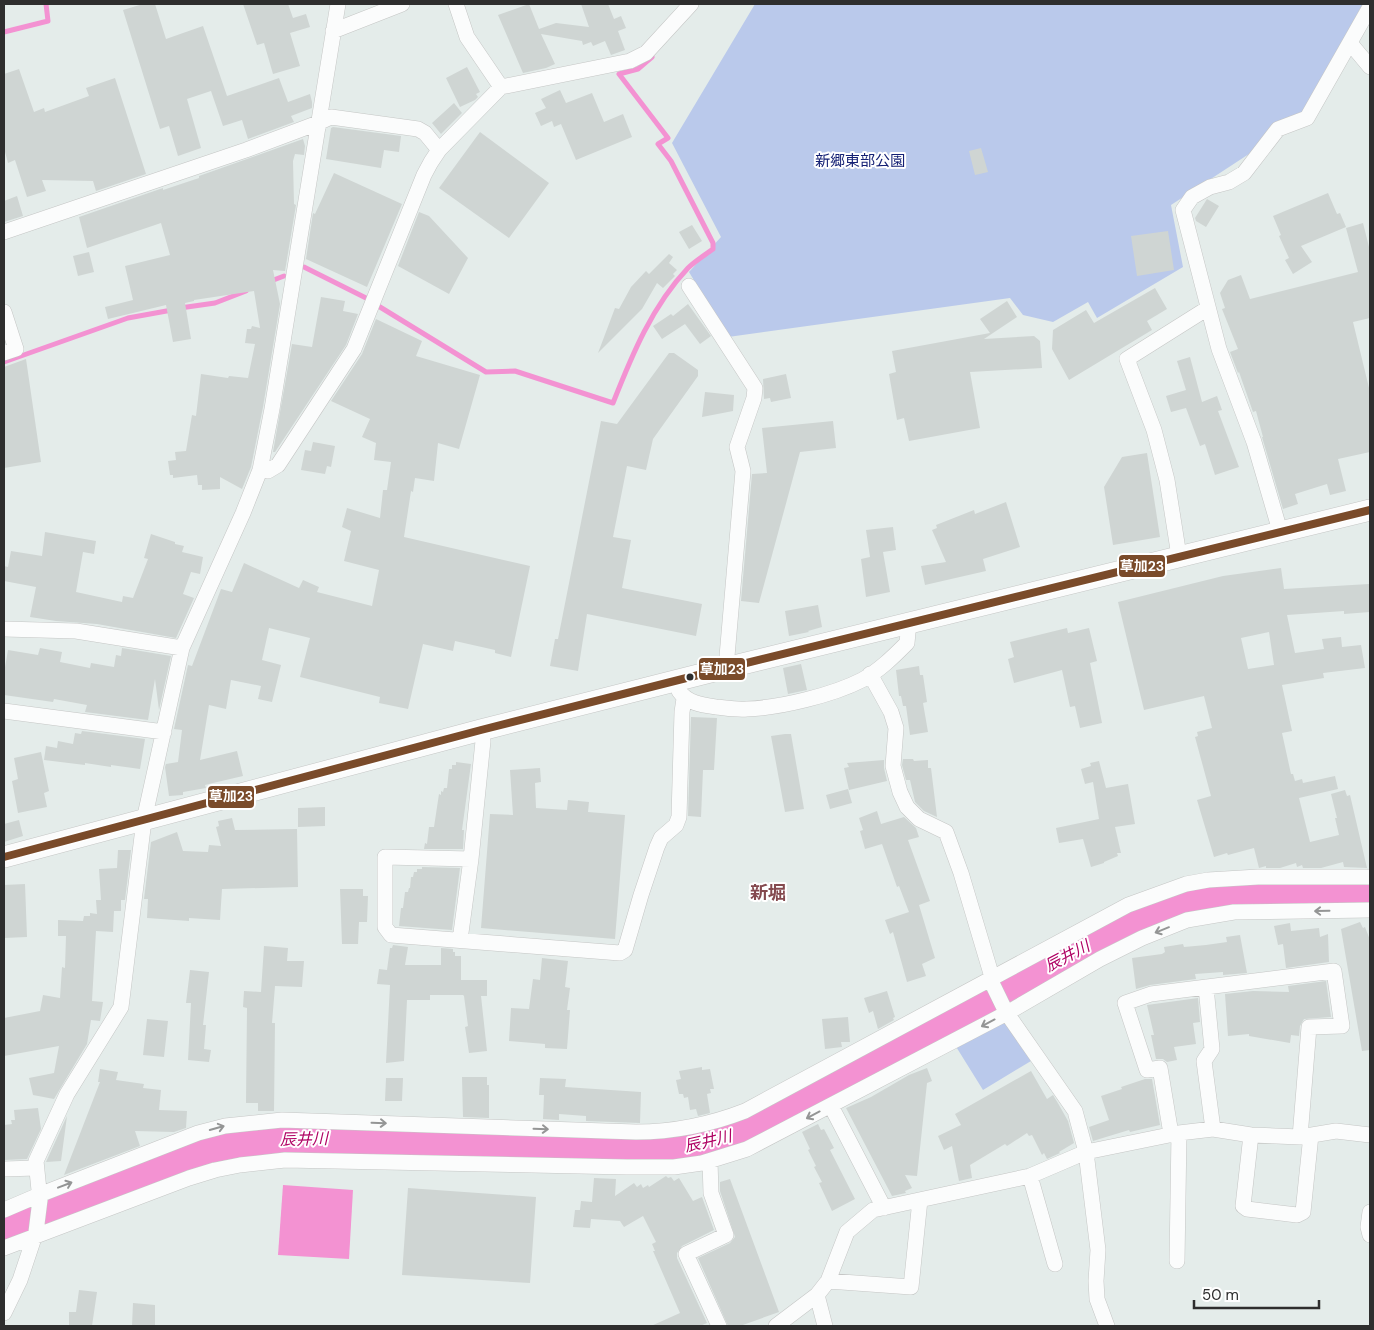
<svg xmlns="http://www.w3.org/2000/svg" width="1374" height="1330" viewBox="0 0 1374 1330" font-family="'DM Sans','Noto Sans JP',sans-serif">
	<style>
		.green { fill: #bac9eb }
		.water { fill: #f392d2 }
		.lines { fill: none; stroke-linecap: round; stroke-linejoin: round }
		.stream { stroke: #f392d2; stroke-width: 5 }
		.river { stroke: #f392d2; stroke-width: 30 }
		.building { fill: #cfd5d3; fill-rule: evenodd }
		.street-casing { stroke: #c5c6c5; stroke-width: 16 }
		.secondary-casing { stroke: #c5c6c5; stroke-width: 22 }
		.street { stroke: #fbfcfc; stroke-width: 15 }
		.secondary { stroke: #fbfcfc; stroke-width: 21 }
		.bus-1-casing { stroke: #fff; stroke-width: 11 }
		.bus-1 { stroke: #7a4b2a; stroke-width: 8 }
		.oneway { stroke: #949595 }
		.bus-dot { fill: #2e2e2e; stroke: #fff; stroke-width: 2 }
		.labels { text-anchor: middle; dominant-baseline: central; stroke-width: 4; stroke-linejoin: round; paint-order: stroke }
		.park-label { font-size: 15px; fill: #142074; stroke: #fff }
		.water-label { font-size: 16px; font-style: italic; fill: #af0163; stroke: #fff }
		.quarter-label { font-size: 18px; font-weight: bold; fill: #84494e; stroke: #fff }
		.line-badge { stroke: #fff; stroke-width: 2 }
		.badge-label { font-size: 14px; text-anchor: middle; font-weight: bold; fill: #fff }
	</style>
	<rect width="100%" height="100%" fill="#e4ecea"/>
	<path class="green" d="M755 4H1363L1300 116 1267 131 1255 150 1171 205 1183 267 1097 318 1088 302 1053 322 1023 315 1010 298 728 337 689 272 721 237 672 143Z
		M999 1023 1007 1024 1031 1061 983 1090 955 1045Z"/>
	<path class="water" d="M283 1185 353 1190 349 1259 278 1255Z"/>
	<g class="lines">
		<path class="stream" d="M4 32 48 21 46 4
			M304 267 366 298
			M271 281 284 276
			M380 307 486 372 515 371 613 403C632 355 652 306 688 268 695 261 705 255 713 249V243L671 161 658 144 668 138 619 74 638 69 652 57
			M180 308 215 303 246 291
			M4 362 128 318 172 310"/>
		<path class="river" d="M4 1229 68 1207 134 1178 189 1157 230 1145 271 1140 337 1139 650 1150 693 1146 733 1136 880 1059 942 1022 1061 961 1120 927 1184 902 1230 894 1370 895"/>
	</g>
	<path class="building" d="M143 4H155L166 39 203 26 227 96 279 78 288 102 310 94 312 102V108L291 116 294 122 248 139 242 120 223 126 211 91 187 99 201 148 178 156 169 126 160 129 123 10Z
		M243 4H288L293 18 306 14 310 27 290 33 300 66 273 74 264 43 257 45Z
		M529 4 539 29 556 23 589 27 581 4H608L614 19 621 16 626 28 618 31 625 50 611 55 605 41 593 46 591 42 583 45 582 41 541 34 555 64 546 68 523 73 498 15Z
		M467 67 480 92 476 94 478 97 475 100 460 107 446 78Z
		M19 69 34 112 44 108 45 112 89 96 86 88 115 78 146 174 96 191 93 181 42 180 46 191 27 197 15 160 8 163 4 148V74Z
		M560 90 566 103 592 93 604 122 623 114 632 137 576 160 561 124 554 127 552 121 541 126 535 113 546 108 541 99Z
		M454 103 462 113 441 134 432 123Z
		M333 127 401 136 399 152 384 150 381 168 326 159 331 128Z
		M480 132 549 183 509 238 439 188Z
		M303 139 305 146 304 155 295 154 293 161 294 204 296 205 285 271 273 270 280 304 263 407 251 467 242 489 220 477V489L202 490V485H198L197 475 173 478V475H170L168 461 176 460 175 452 186 451 192 415 196 416 201 374 228 378 229 376 248 378 255 344 245 343 247 329H251L252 326 260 328 254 291 194 300V301L185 303 191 339 173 342 166 305 108 319 105 307 133 300 125 266 170 255 161 223 87 248 79 217 163 188V190L199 178V176Z
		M981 148 988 172 975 175 969 151Z
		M334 173 402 204 367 287 306 259 313 213 315 214Z
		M1328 193 1337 214 1340 213 1346 227 1301 246 1312 262 1293 274 1285 260 1289 258 1279 236 1281 235 1273 216Z
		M17 196 23 216 4 222V201Z
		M1207 199 1219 206 1206 227 1196 221 1195 218Z
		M419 212 429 216 468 258 449 294 398 266Z
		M1363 223 1370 251V318L1353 322 1370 392V452L1338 459 1346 491 1330 495 1327 484 1295 494 1298 504 1283 509 1262 437H1263L1256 411 1253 412 1239 372 1238 373 1230 352 1238 349 1222 309 1225 308 1220 293 1228 280 1241 275 1250 299 1358 272 1346 228Z
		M692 225 702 241 689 249 679 232Z
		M1168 231 1174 270 1137 276 1131 236Z
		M89 252 94 272 78 276 73 256Z
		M669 254 673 257 669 263 677 270 673 274 675 276 663 288 657 283 642 309 598 353 615 308 619 309 631 287 646 271 649 274Z
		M1155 288 1167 309 1147 321 1152 330 1069 380 1052 349 1053 330 1086 310 1094 323Z
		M321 297 345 301 343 311 358 314 346 345 275 452H273L292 344 312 347Z
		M1007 301 1017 317 984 339 1034 336 1040 341 1042 368 970 372 980 428 909 441 904 418 897 420 889 374 896 372 892 351 990 333 980 319Z
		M688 304 711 336 700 344 685 324 662 339 653 326 671 314 673 316Z
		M376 319 422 341 416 356 480 375 459 449 438 443 434 481 415 478 413 492 411 491 404 537 530 566 511 657 495 653V650L455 641 453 651 423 644 408 709 379 703 380 697 300 677 310 638 269 628 262 660 281 665 272 702 258 699 261 686 231 680 226 709 209 705 200 760 237 751 243 776 213 783 205 785 206 788 183 792V795L169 796 165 767 166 764 178 762 182 730 174 729 188 665 192 666 221 589 232 592 244 563 299 588 303 580 319 587 317 592 372 606 379 570 344 561 351 531 342 527 347 508 380 518 383 490H387L391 462 374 460 376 443 362 437 370 419 331 401 362 354Z
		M669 353H674L698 370V376L653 439 646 470 627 466 613 537 631 540 622 588 702 604 696 636 587 614 578 671 550 666 555 639H558L601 421 617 424Z
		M1190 357 1202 402 1217 396 1222 410 1218 411 1239 467 1215 475 1205 444 1200 446 1186 408 1171 412 1166 396 1186 390 1177 361Z
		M26 359 41 462 4 468V367Z
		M786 374 791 398 771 402 770 398 764 399 763 379Z
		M705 392 734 395 733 411 702 417Z
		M833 421 836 448 800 452 759 603 741 601 752 474 767 473 762 428Z
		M313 442 335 446 331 467 327 466 325 474 301 470 305 450 311 451Z
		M1147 453 1160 537 1113 545 1104 487 1122 457Z
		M1006 502 1020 547 983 559 986 571 925 585 921 566 946 562 932 530 937 528 936 525 974 510 975 514Z
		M893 527 896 550 883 552 890 592 866 597 861 559 870 557 866 530Z
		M45 532 96 541 94 554 83 552 76 592 122 602 123 596 133 598 148 559 144 558 151 534 175 542V544L184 546 182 552 203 557 200 574 191 572 183 594 194 598 176 638 97 624 56 621 30 617 36 587 4 581V566L8 567 11 551 42 556Z
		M1281 568 1284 589 1369 584 1370 612 1344 614V611L1287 615 1295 653 1324 649 1322 639 1341 637 1342 647 1361 645 1365 668 1323 673 1324 678 1282 685 1292 731 1282 733 1291 774H1293L1295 781 1302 779 1303 783 1335 776 1338 789 1299 798 1310 842 1339 835 1335 818H1337L1331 794 1345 790 1347 796 1350 795 1367 868 1344 867 1343 862 1321 868H1303L1302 865 1297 867 1296 863 1280 868H1266V866L1259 868 1254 848 1228 855 1227 853 1214 857 1197 800 1211 796 1195 737 1198 736 1197 732 1212 728 1204 696 1144 710 1118 602 1223 576ZM1269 632 1274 665 1248 669 1241 638Z
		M818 605 822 627 808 631 809 632 789 636 785 611Z
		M1067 628 1068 633 1089 628 1097 661 1090 663 1102 723 1080 728 1075 706 1070 707 1062 670 1014 683 1008 659 1014 657 1010 642Z
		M40 648 62 652 60 662 90 668 91 663 114 667 116 655 121 656 122 648 171 656 159 710 155 679 148 720 85 712 87 705 54 699 53 702 4 695V673L8 650 38 655Z
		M801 664 807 690 788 694 783 668Z
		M919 666 920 675H923L927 702 923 703 928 732 910 735 906 706H903L901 696H899L896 670Z
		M691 717 717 718 714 770H703L701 817 688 816Z
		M82 731 145 739 140 769 111 765V767L85 763V765L44 760 46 746 57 748 58 741 73 744 75 733 81 734Z
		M785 734H791L804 809 785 812 771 736Z
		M41 752 49 791 44 793 47 807 18 813 12 781 18 779 14 758Z
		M903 759H913L914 761 928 760V768H931L937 817 924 811 915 802 910 780H906L902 765Z
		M884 760V768L887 781 849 790 844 768 849 767 847 763Z
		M1099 761 1106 788 1128 784 1135 824 1115 827 1121 853H1117L1118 856 1104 862V863L1091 867 1083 839 1059 843 1056 828 1099 819 1093 782 1085 784 1081 769 1091 766 1090 763Z
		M456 762 471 764 462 830H464L463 849H424L425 843 427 844 429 827H434L439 794 441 795V791L443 792 444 788H447L449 769H452V765H456Z
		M540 768 541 782 535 783 536 808 567 810 568 800 589 802 588 812 625 815 615 939 481 928 490 814 513 815 510 770Z
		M848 789 852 803 830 809 826 795Z
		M325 807V826L298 827V808Z
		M877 811 881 824 904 817 916 828 919 837 908 840 930 901 919 905 935 958 922 964 926 976 907 982 893 932 890 934 885 920 909 912 899 886 897 887 882 844 865 849 860 831 863 830 859 818Z
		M232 818 235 830 297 829 298 887 222 889 220 920 189 918V921L147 918 148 899H144L151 842 177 832 183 851 208 852 209 845 221 846 216 827 219 826 218 821Z
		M19 820 23 836 4 842V824Z
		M118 850H131L125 900H121V911H114L113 932 96 931 92 1001 103 1002 100 1021 91 1020 87 1044 54 1099 33 1095 29 1078 54 1073 59 1046 4 1056V1018L40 1011 43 995 60 998 62 967 65 968 66 936H58V920L83 921 84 916H90V913L97 914 96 900H101L99 869 117 868Z
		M422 867 460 868 452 930 399 926 401 908H403L405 892H408L409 888H410L411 877H413L414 872H417V869H422Z
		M25 884 27 937 4 938V885Z
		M340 889H363V896H368L367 922H359L358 944H342Z
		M1360 922 1363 928 1365 927 1370 940V1050L1362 1051 1341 929Z
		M1290 923 1291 931 1319 928 1320 937 1328 934 1329 962 1286 968 1283 944 1278 945 1274 926Z
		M1240 935 1247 973 1223 975V972L1195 974 1196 979 1150 985 1136 989 1132 958 1162 954 1165 952 1164 947 1183 944 1184 947 1206 945 1227 942 1226 937Z
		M393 945 408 947 405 965H441V948L453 949V952H455V956H461V980H487V996H481L487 1051 469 1053 465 1027 468 1026 464 996 463 995H430V1000H407L404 1061 386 1063 390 985 377 984 379 969 387 970 390 948H392Z
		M264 946 288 948 287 961H304L302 987 275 986 272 1023H275L274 1111H258V1103H246L247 1008 243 1007 244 991 261 992Z
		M542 958 568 961 565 987 570 988 567 1010H570L567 1049 545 1048V1044L509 1041 511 1008 529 1009 533 979 540 980Z
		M190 970 209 972 203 1025H206L204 1049 211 1050 209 1062 188 1060 191 1003H186Z
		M1326 981 1331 1017 1304 1019 1300 1026 1299 1036 1291 1035 1290 1043 1249 1036V1034L1228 1036 1225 994 1253 991 1289 992 1288 986Z
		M887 991 895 1017 893 1018 894 1020 878 1029 873 1011 869 1013 864 998Z
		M1198 998 1200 1022 1193 1023 1196 1044 1174 1047 1177 1060 1167 1062 1163 1059H1156L1151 1035H1154L1147 1005Z
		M848 1017 850 1042H841L842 1047 825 1049 822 1019Z
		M147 1019 168 1021 164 1057 143 1055Z
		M702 1067V1070L710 1069 714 1089H710L711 1093 707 1094 710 1113 698 1116 696 1109 690 1110 688 1097 684 1098 683 1094H679L676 1080 681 1079 679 1071Z
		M927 1068 932 1081 927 1083 917 1176 905 1175 912 1188 905 1191 906 1193 892 1196 846 1108 871 1097 909 1075Z
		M100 1069 118 1072 116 1080 144 1084 143 1088 161 1090 159 1110 187 1111 186 1128 174 1132 135 1131 140 1146 64 1175 100 1082H98Z
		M1031 1071 1047 1099 1053 1095 1059 1105 1068 1121 1074 1143 1059 1152 1060 1153 1047 1159 1044 1153 1042 1155 1032 1135 1029 1136 1027 1133 1007 1146 1005 1144 970 1165 972 1178 959 1181 952 1146 944 1150 938 1136 961 1125 955 1114Z
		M462 1077H487V1085H489V1118L463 1117Z
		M386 1078H403L402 1101H385Z
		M540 1078 566 1079 565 1087 641 1092 640 1123 586 1121V1116L559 1114V1120L543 1119 544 1095H539Z
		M1145 1079H1152L1160 1125 1130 1132 1129 1130 1093 1141 1089 1127 1109 1120 1101 1096 1122 1089 1121 1087Z
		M38 1108 41 1129 27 1159 4 1160V1125L12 1124 11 1120H15L14 1110Z
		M67 1116 61 1161 46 1162Z
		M818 1124 821 1130 824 1129 834 1148 830 1150 855 1199 832 1211 819 1183 822 1182 814 1167 816 1166 808 1150 810 1149 802 1132Z
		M666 1176 668 1178 671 1177 674 1181 679 1178 693 1201 702 1197 714 1230 682 1246 677 1253V1258L707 1323 700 1326H651L680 1313 653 1251H655L652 1244 656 1242 643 1216 624 1227 620 1221 591 1219 590 1228 573 1227 575 1210H580L581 1201 592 1202 594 1178 616 1179 615 1196 634 1183 637 1187 641 1184 643 1188 648 1185 649 1187Z
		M730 1179 779 1312 740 1326H728L698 1258 730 1243 735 1237 720 1191V1182Z
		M408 1188 536 1197 530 1283 402 1275Z
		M79 1290 97 1292 92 1326H69V1312H76Z
		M133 1303 155 1305V1326H132Z"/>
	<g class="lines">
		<g class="street-casing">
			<path id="street" d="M456 4 467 37 501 87
				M333 31 402 4
				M1350 43 1370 67
				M4 232 246 150 318 123 331 117 418 129 425 133 439 150
				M689 286 755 388 754 398 737 447 743 471 726 668
				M4 312 16 349 4 353
				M260 470 268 471 278 465 354 349 424 175 431 162 439 150 501 87 630 61 646 53 691 4
				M1280 531 1254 442 1219 349 1183 210 1192 197 1210 187 1229 182 1244 173 1278 129 1307 118 1370 7
				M1179 556 1167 480 1154 430 1127 359 1208 308
				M4 629 76 631 182 648
				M870 674 891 712 896 728 893 766 900 792 907 807 919 819 946 832 961 873 992 977
				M679 691C687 703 702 705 716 707 726 708 737 710 747 709 779 708 833 695 862 680 879 671 894 656 907 643L909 622
				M4 711 164 732
				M471 859 385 857V927L391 935 620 953 625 950 641 895 657 847 661 838 676 825 679 817 682 712 684 699
				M460 940 471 859 483 741 481 730
				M990 979 1006 1012 1075 1111 1086 1152 1098 1250 1096 1281 1097 1299 1107 1326
				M1206 987 1212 1049 1204 1061 1213 1129
				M831 1106 884 1208
				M1171 1134 1160 1068 1147 1070 1125 1003 1151 994 1334 971 1342 1026 1309 1027 1300 1137
				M1251 1135 1243 1206 1247 1209 1297 1215 1303 1212 1311 1135
				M710 1161 711 1193 726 1235 686 1254 719 1326
				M4 1169 36 1168
				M1030 1176 1055 1264
				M4 1210 39 1195 198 1133 225 1126 282 1120 636 1132C674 1132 709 1125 745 1111L1128 905 1186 884 1208 880 1258 877H1370
				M1370 1212 1368 1227 1370 1235
				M4 1248 189 1178 215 1170 240 1165 285 1160 627 1167H674L702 1163 747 1149 1007 1013 1100 959 1142 938 1187 920 1234 912 1370 910
				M1177 1261 1179 1133
				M828 1281 911 1287 920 1200
				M817 1295 825 1326
				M4 1313 20 1280 36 1232 40 1200 36 1161 67 1094 121 1007 144 820 182 648 243 513 260 470 272 409 338 4
				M776 1326 817 1295 828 1281 847 1232 873 1210 1030 1176 1086 1152 1179 1133 1213 1129 1251 1135 1300 1137 1336 1131 1370 1135"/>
		</g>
		<g class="secondary-casing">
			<path id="secondary" d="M4 857 481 730 726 668 1370 510"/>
		</g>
		<use href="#street" class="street"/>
		<use href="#secondary" class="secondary"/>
		<g class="bus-1-casing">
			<path id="bus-1" d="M4 857 481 730 726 668 1370 510"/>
		</g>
		<use href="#bus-1" class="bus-1"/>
	</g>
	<defs><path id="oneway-shaft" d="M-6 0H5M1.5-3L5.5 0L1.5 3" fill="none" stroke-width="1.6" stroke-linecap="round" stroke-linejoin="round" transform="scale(1.25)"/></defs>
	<g class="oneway">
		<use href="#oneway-shaft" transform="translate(1322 911) rotate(179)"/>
		<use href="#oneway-shaft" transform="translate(1162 930) rotate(158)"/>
		<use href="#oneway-shaft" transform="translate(988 1023) rotate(152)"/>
		<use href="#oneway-shaft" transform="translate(813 1115) rotate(152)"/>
		<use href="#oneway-shaft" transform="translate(379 1123) rotate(2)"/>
		<use href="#oneway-shaft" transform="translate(217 1128) rotate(-16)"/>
		<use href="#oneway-shaft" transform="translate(541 1129) rotate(2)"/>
		<use href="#oneway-shaft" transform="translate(65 1185) rotate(-21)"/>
	</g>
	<circle class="bus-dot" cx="690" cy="677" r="4.5"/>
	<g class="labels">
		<g class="park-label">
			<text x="860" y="161">新郷東部公園</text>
		</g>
		<g class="water-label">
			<text transform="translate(1067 956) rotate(-28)">辰井川</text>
			<text transform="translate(304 1139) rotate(-1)">辰井川</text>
			<text transform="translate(708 1141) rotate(-13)">辰井川</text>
		</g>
		<g class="quarter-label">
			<text x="768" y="893">新堀</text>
		</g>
	</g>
	<g class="line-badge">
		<rect x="1118" y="554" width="48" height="24" rx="5" fill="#7a4b2a"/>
		<rect x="698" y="657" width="48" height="24" rx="5" fill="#7a4b2a"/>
		<rect x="207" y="785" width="48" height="24" rx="5" fill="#7a4b2a"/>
	</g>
	<g class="badge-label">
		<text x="1142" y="571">草加23</text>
		<text x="722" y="674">草加23</text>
		<text x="231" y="801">草加23</text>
	</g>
	<rect width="1374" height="1330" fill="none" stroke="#2e2e2e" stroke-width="10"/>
	<path d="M1194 1300v8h125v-8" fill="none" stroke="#2e2e2e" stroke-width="2.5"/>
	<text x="1202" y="1300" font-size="15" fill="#2e2e2e" stroke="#ffffff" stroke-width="4" paint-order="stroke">50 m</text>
</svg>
